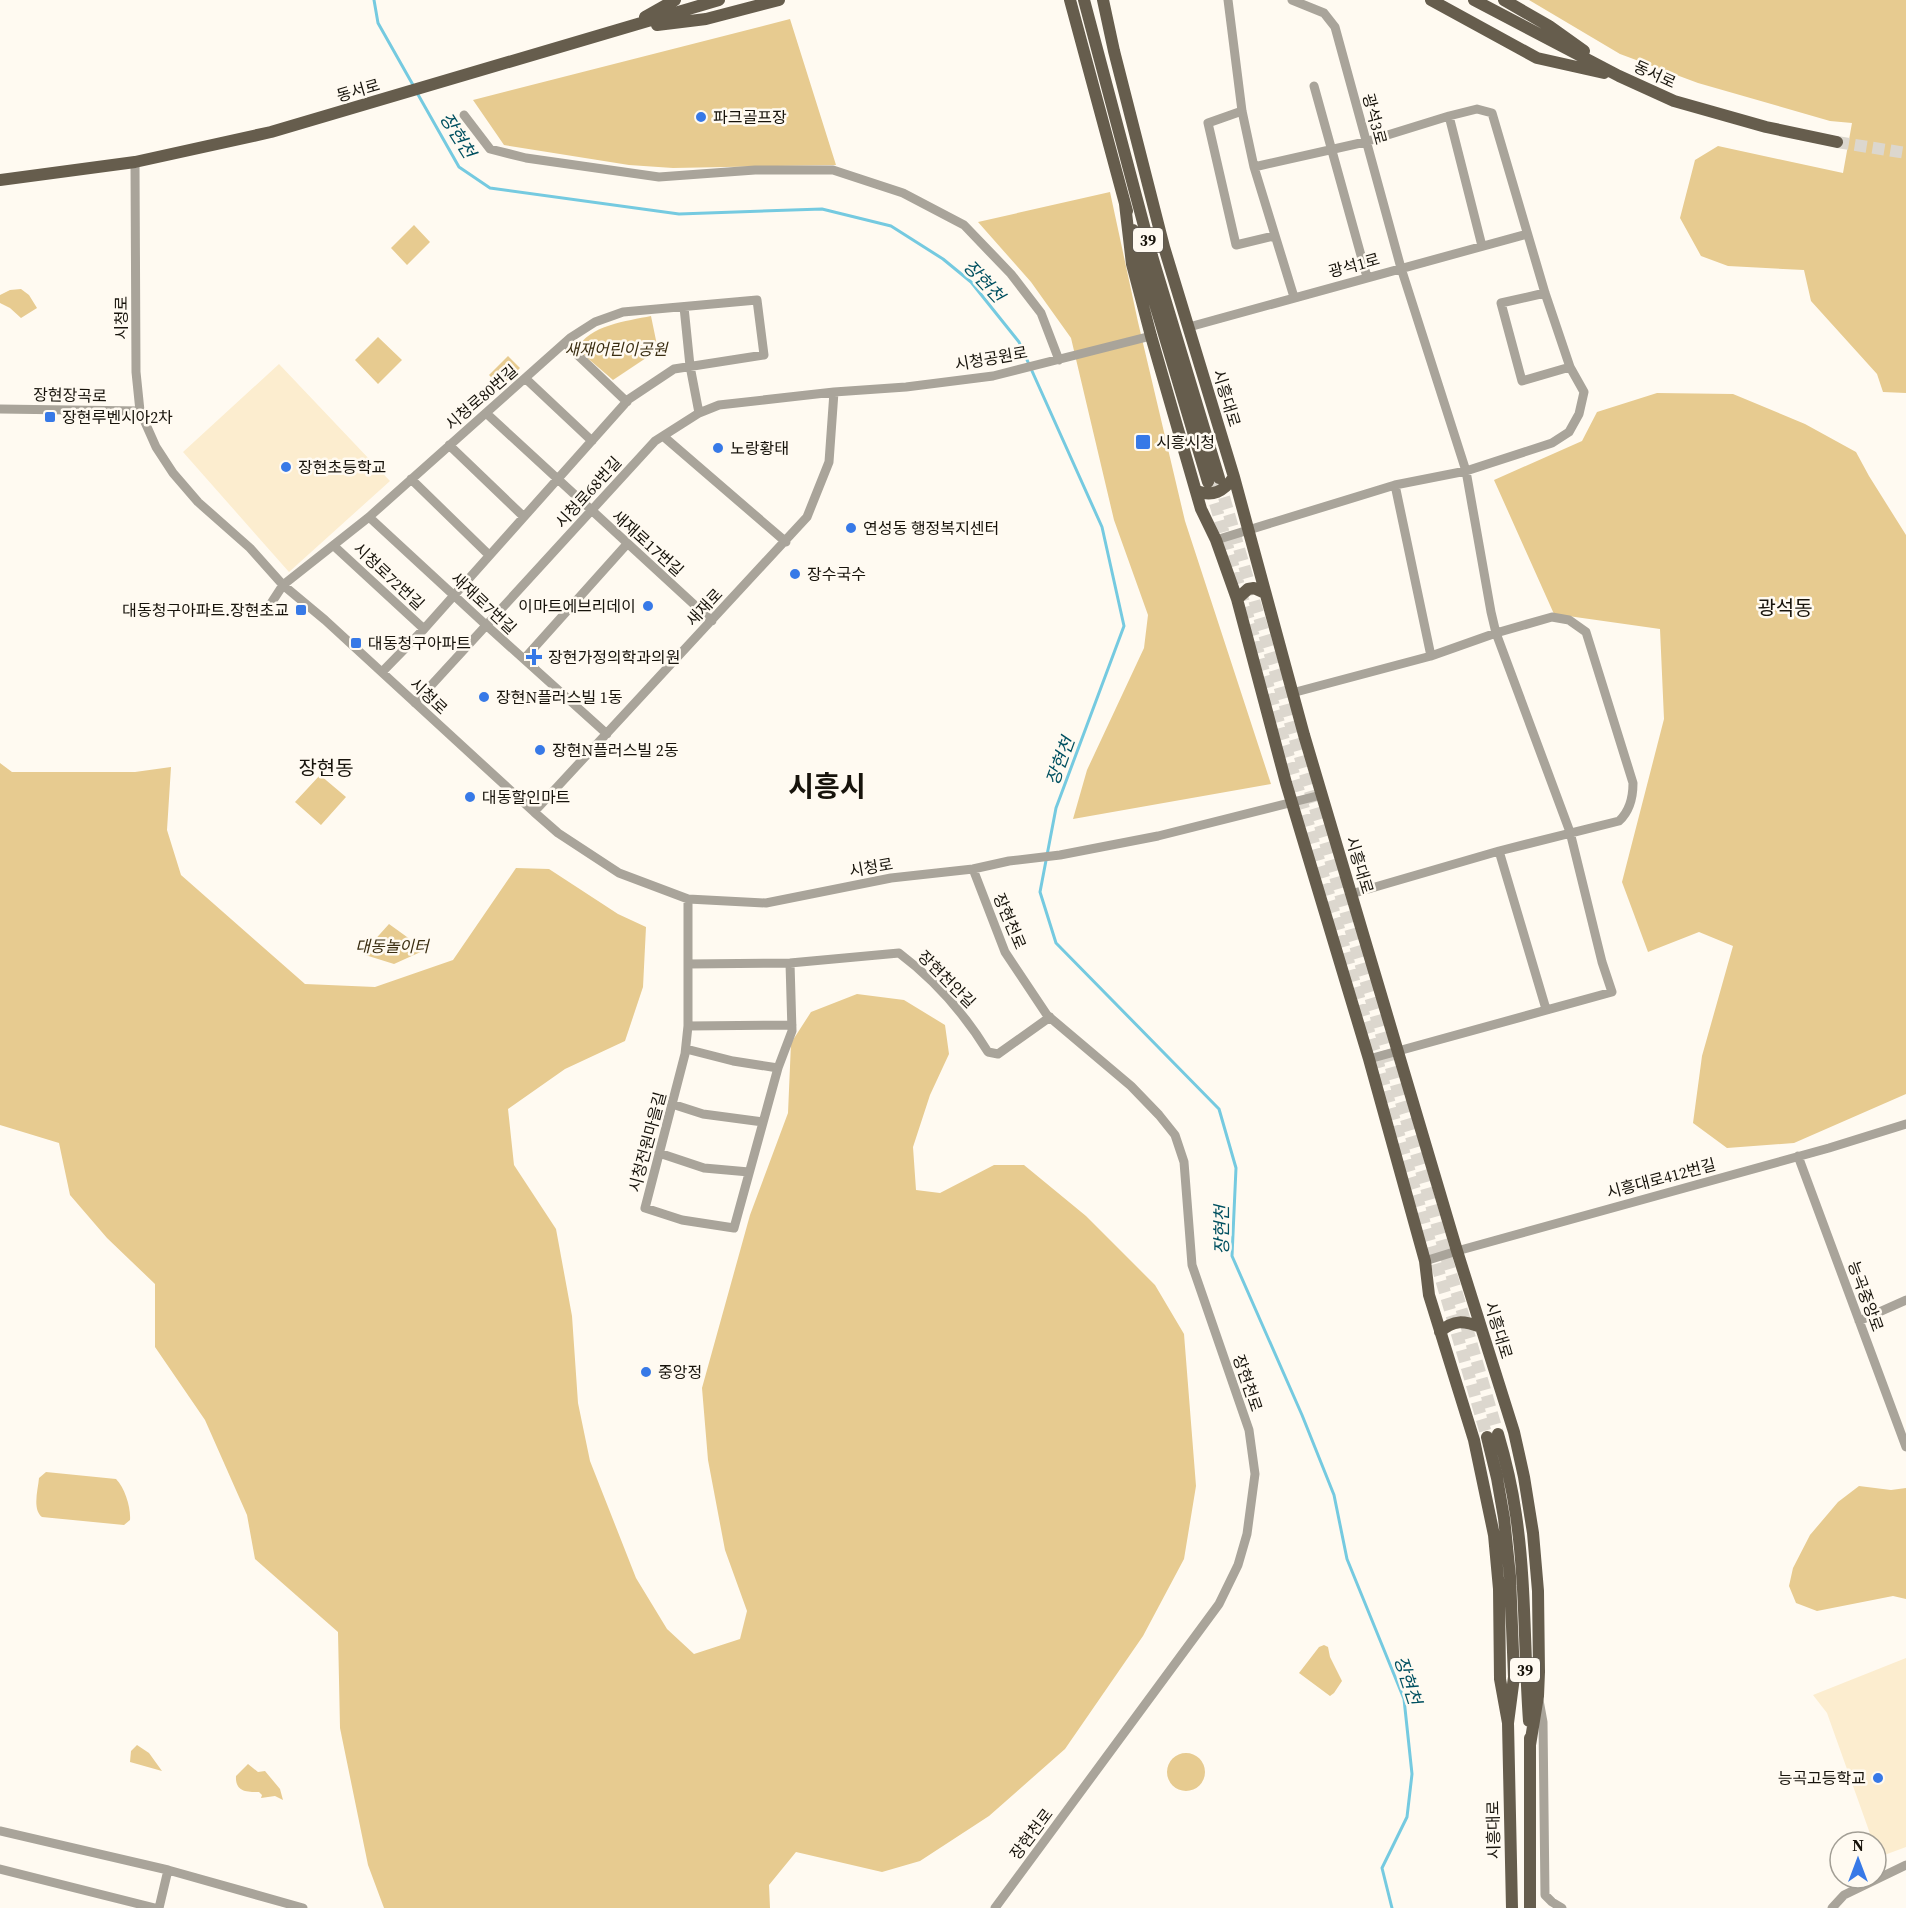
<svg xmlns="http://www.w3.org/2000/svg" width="1906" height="1908" viewBox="0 0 1906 1908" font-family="'Source Serif 4','Noto Sans KR',serif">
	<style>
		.built { fill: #fcedcf }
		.green { fill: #e7cb90 }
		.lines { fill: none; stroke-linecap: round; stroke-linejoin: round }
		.stream { stroke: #75cae0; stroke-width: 3 }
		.major-tunnel { stroke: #dcd7ce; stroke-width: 12; stroke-dasharray: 12 6; stroke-linecap: butt }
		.minor { stroke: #a9a49a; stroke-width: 9 }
		.major { stroke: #665d4d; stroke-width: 12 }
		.poi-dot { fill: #3779e7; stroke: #fffaf1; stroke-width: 2 }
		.labels { text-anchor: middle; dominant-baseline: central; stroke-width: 5; stroke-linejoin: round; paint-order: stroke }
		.shield { fill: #fffaf1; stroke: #5d5850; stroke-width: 1.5 }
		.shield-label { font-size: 15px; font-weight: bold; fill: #17130b }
		.street-label { font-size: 16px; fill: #17130b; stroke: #fffaf1 }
		.poi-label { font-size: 16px; fill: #17130b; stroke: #fffaf1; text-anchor: start }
		.park-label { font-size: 16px; font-style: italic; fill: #3a2d11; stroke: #fffaf1 }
		.water-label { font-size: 18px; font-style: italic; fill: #015060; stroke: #fffaf1 }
		.quarter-label { font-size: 20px; fill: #17130b; stroke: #fffaf1 }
		.town-label { font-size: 28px; font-weight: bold; fill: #17130b; stroke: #fffaf1 }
	</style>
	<rect width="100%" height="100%" fill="#fffaf1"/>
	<path class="built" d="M279 364 390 481 289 572 183 452Z
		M1906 1658V1847L1879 1857 1876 1842H1873L1827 1713 1813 1695Z"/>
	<path class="green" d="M1529 0H1906V393L1883 392 1877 374 1811 301 1804 270 1728 266 1701 256 1680 218 1695 160 1718 146 1843 173 1852 123 1830 121 1698 83 1620 54Z
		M790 19 836 165 673 168 629 165 504 145 473 100Z
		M1110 192 1138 322 1185 521 1271 784 1073 819 1087 770 1144 648 1148 615 1114 520 1071 338 1031 282 978 222Z
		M414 225 430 242 407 265 391 248Z
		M21 289 29 295 37 308 21 318 10 308 0 303V295L10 290Z
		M651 316 658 350 613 380 577 349C589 325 627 321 651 316Z
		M378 337 402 360 378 384 355 360Z
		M508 356 520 368 501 387 489 375Z
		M1657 393 1733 394 1805 424 1856 452 1869 476 1906 535V1094L1794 1143 1727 1148 1693 1123 1702 1056 1733 946 1699 932 1648 952 1622 882 1664 719 1660 629 1554 614 1494 480 1582 441 1597 412Z
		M0 763 12 772H135L171 767 167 830 181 875 305 984 375 987 453 960 516 868 549 869 618 914 646 927 643 987 625 1041 565 1069 508 1109 514 1165 556 1229 572 1316 578 1403 590 1461 636 1578 667 1629 694 1654 740 1639 747 1611 725 1550 708 1460 702 1388 750 1215 788 1113 791 1043 811 1012 857 994 904 1000 945 1025 949 1054 930 1095 913 1147 916 1190 940 1193 994 1165H1024L1086 1216 1155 1285 1184 1334 1196 1486 1184 1559 1143 1636 1065 1749 989 1816 920 1861 882 1872 796 1852 769 1885 770 1908H384L368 1865 340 1728 338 1632 255 1559 247 1515 205 1420 155 1347V1284L107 1238 70 1195 59 1143 0 1125Z
		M320 775 346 797 321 825 295 802Z
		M389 924 425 950 394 964 362 954Z
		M46 1472 116 1479C125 1488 131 1508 130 1520L124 1525 42 1517C32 1509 38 1490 39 1478Z
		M1859 1486 1891 1490 1906 1488V1599L1893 1596 1817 1611 1796 1603 1789 1586 1793 1568 1810 1535 1838 1502Z
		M1324 1645 1328 1647 1330 1657 1342 1681 1334 1693 1330 1696 1299 1673 1319 1647Z
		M137 1745 149 1753 162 1771 130 1762 131 1751Z
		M1167 1772a19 19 0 1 1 38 0a19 19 0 1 1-38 0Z
		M248 1764 258 1772 265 1771 280 1789 283 1800 275 1796 261 1798 262 1795 259 1792C247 1792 235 1792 236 1776Z"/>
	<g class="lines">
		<path class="stream" d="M374 0 378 23 413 85
			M416 91 459 167 490 188 679 214 822 209 891 226 943 259 971 282 1019 342 1102 527 1124 626 1056 808 1040 892 1056 943 1219 1109 1236 1168 1232 1256 1302 1415 1334 1495 1347 1559 1404 1699 1412 1774 1407 1817 1382 1868 1392 1908"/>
		<path class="major-tunnel" d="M1837 142 1906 153
			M1219 480 1498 1434
			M1210 486 1487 1437"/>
		<path class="minor" d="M1228 0 1242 111 1254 167 1294 297
			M1292 0 1324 13 1335 27 1401 268 1466 471 1491 612 1496 633 1570 832 1602 962 1612 992 1369 1059
			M1314 86 1367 277
			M1242 111 1208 123 1236 245 1274 236
			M464 115 490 149 526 158 659 177 755 170H833L903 193 964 225 1011 274 1041 313 1059 360
			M1449 116 1482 246
			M135 162 136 372 140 411 156 447 173 473 198 502 250 548 283 585 325 620 534 812 558 833 619 873 688 899 766 903 891 878 973 869 1009 861 1060 855 1158 836 1321 795
			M1545 293 1501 303 1522 381 1570 367
			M684 307 690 366 699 413
			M1189 327 1527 234
			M565 343 627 402
			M525 378 592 441
			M0 409 140 411
			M486 413 712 621
			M663 436 786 542
			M449 445 524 517
			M411 479 489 555
			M1395 485 1431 656
			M369 517 486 625 607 734
			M1216 540 1395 485 1466 471 1552 443 1569 432 1579 414 1584 392 1570 367 1545 293 1492 113 1477 109 1449 116 1365 142 1254 167
			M334 546 424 629
			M268 608 283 585 369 517 570 338 595 322 623 312 757 300 764 355 674 369 629 399 424 629 382 672
			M524 659 627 544
			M1292 693 1431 656 1496 633 1552 617 1569 620 1586 632 1633 783C1633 797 1630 811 1619 821L1499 851
			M415 703 655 441 699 413 719 405 834 392 906 387 993 376 1151 336
			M534 812 807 517 829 462 834 392
			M973 869 1005 952 1047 1015 1131 1086 1159 1115 1175 1135 1184 1162 1192 1265 1249 1430 1255 1474 1247 1534 1238 1565 1219 1604 995 1908
			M1351 894 1499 851 1546 1009
			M688 899V1026L685 1054 645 1208 682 1220 734 1228 778 1068 792 1031 790 963
			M688 964 790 963 899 953C935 980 964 1013 988 1052L998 1054 1050 1017
			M688 1026 792 1025
			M686 1049 733 1061 778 1068
			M672 1104 703 1114 763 1122
			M659 1153 704 1168 749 1172
			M1798 1156 1906 1447
			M1425 1261 1457 1251 1829 1148 1906 1124
			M1859 1321 1906 1300
			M1539 1700 1543 1722 1545 1895 1552 1902 1562 1908
			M0 1831 168 1870 303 1908
			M0 1869 155 1908
			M159 1908 168 1870
			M1832 1908 1844 1895 1906 1865"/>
		<path class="major" d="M1070 0 1127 211
			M1084 0 1152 256 1219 478
			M1103 0 1114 51 1164 247 1234 477 1304 735 1457 1251 1514 1432 1524 1477 1533 1533 1538 1591 1539 1672 1538 1696 1530 1745
			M1431 0 1537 58 1604 73
			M1474 0 1619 76 1674 101 1766 127 1837 142
			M1504 0 1549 26 1584 51
			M645 17 675 0
			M657 25 706 19 779 0
			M0 180 135 162 271 132 719 0
			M1125 204 1132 264 1151 336 1201 509 1216 540 1237 599 1286 783 1369 1059 1425 1261 1429 1295 1474 1440 1494 1535 1499 1589 1500 1679 1508 1723
			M1133 230 1208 482
			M1196 491C1213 497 1223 492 1234 477
			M1237 599 1248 589 1254 588 1265 593
			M1440 1332C1454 1319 1464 1321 1481 1327
			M1498 1434C1506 1461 1512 1487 1516 1515 1526 1583 1524 1653 1529 1721
			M1487 1437 1497 1478 1504 1518 1510 1576 1514 1677 1508 1723 1512 1908
			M1530 1738V1908"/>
	</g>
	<g class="poi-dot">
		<circle cx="701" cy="117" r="6"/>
		<rect x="44" y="411" width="12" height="12" rx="3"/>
		<rect x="1135" y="434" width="16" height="16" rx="3"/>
		<circle cx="718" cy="448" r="6"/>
		<circle cx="286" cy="467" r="6"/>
		<circle cx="851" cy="528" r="6"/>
		<circle cx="795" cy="574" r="6"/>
		<circle cx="648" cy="606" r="6"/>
		<rect x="295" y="604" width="12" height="12" rx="3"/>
		<rect x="350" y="637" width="12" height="12" rx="3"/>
		<path d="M531 648h6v6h6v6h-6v6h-6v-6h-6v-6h6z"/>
		<circle cx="484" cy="697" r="6"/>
		<circle cx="540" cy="750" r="6"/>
		<circle cx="470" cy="797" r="6"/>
		<circle cx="646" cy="1372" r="6"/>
		<circle cx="1878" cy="1778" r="6"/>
	</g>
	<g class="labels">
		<g class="shield">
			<rect x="1133" y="228" width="30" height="24" rx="4.5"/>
			<rect x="1510" y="1658" width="30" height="24" rx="4.5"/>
		</g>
		<g class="shield-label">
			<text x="1148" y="240">39</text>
			<text x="1525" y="1670">39</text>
		</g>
		<g class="street-label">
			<text transform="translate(1655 74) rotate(24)">동서로</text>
			<text transform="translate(358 90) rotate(-16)">동서로</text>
			<text transform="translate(1375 119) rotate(75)">광석3로</text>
			<text transform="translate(1354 265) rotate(-15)">광석1로</text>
			<text transform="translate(121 318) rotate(-90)">시청로</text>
			<text transform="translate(991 358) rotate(-10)">시청공원로</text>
			<text transform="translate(70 395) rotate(1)">장현장곡로</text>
			<text transform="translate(481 397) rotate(-41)">시청로80번길</text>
			<text transform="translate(1227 398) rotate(73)">시흥대로</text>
			<text transform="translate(588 492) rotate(-48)">시청로68번길</text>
			<text transform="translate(648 543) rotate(42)">새재로17번길</text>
			<text transform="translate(389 576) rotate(43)">시청로72번길</text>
			<text transform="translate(484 603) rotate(43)">새재로7번길</text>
			<text transform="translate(704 607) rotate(-47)">새재로</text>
			<text transform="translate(429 696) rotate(43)">시청로</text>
			<text transform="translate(1360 865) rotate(73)">시흥대로</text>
			<text transform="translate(871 867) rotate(-10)">시청로</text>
			<text transform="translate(1010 921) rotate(67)">장현천로</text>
			<text transform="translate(947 979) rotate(45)">장현천안길</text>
			<text transform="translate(647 1142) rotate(-75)">시청전원마을길</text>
			<text transform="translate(1661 1178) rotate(-15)">시흥대로412번길</text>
			<text transform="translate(1866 1296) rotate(70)">능곡중앙로</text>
			<text transform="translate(1499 1330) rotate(73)">시흥대로</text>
			<text transform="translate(1248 1383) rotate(71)">장현천로</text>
			<text transform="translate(1493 1830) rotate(-91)">시흥대로</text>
			<text transform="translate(1031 1834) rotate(-53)">장현천로</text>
		</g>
		<g class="poi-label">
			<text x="713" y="117">파크골프장</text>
			<text x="62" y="417">장현루벤시아2차</text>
			<text x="1156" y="442">시흥시청</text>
			<text x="730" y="448">노랑황태</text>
			<text x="298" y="467">장현초등학교</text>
			<text x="863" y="528">연성동 행정복지센터</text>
			<text x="807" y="574">장수국수</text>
			<text x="636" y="606" text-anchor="end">이마트에브리데이</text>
			<text x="289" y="610" text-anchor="end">대동청구아파트.장현초교</text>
			<text x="368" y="643">대동청구아파트</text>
			<text x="548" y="657">장현가정의학과의원</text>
			<text x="496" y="697">장현N플러스빌 1동</text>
			<text x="552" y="750">장현N플러스빌 2동</text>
			<text x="482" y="797">대동할인마트</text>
			<text x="658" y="1372">중앙정</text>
			<text x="1866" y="1778" text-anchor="end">능곡고등학교</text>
		</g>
		<g class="park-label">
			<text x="616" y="349">새재어린이공원</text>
			<text x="392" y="946">대동놀이터</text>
		</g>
		<g class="water-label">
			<text transform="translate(458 135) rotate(58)">장현천</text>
			<text transform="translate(984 281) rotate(47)">장현천</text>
			<text transform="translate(1060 761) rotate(-70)">장현천</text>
			<text transform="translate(1221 1230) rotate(-90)">장현천</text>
			<text transform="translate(1408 1680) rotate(72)">장현천</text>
		</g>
		<g class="quarter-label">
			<text x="1785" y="608">광석동</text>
			<text x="326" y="768">장현동</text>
		</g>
		<g class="town-label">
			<text x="827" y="786">시흥시</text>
		</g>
	</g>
	<g transform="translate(1858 1860)"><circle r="28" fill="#fffaf1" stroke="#a29e95" stroke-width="1.5"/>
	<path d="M0-4.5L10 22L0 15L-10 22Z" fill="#3779e7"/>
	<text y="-9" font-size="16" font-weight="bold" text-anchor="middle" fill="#17130b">N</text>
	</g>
</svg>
